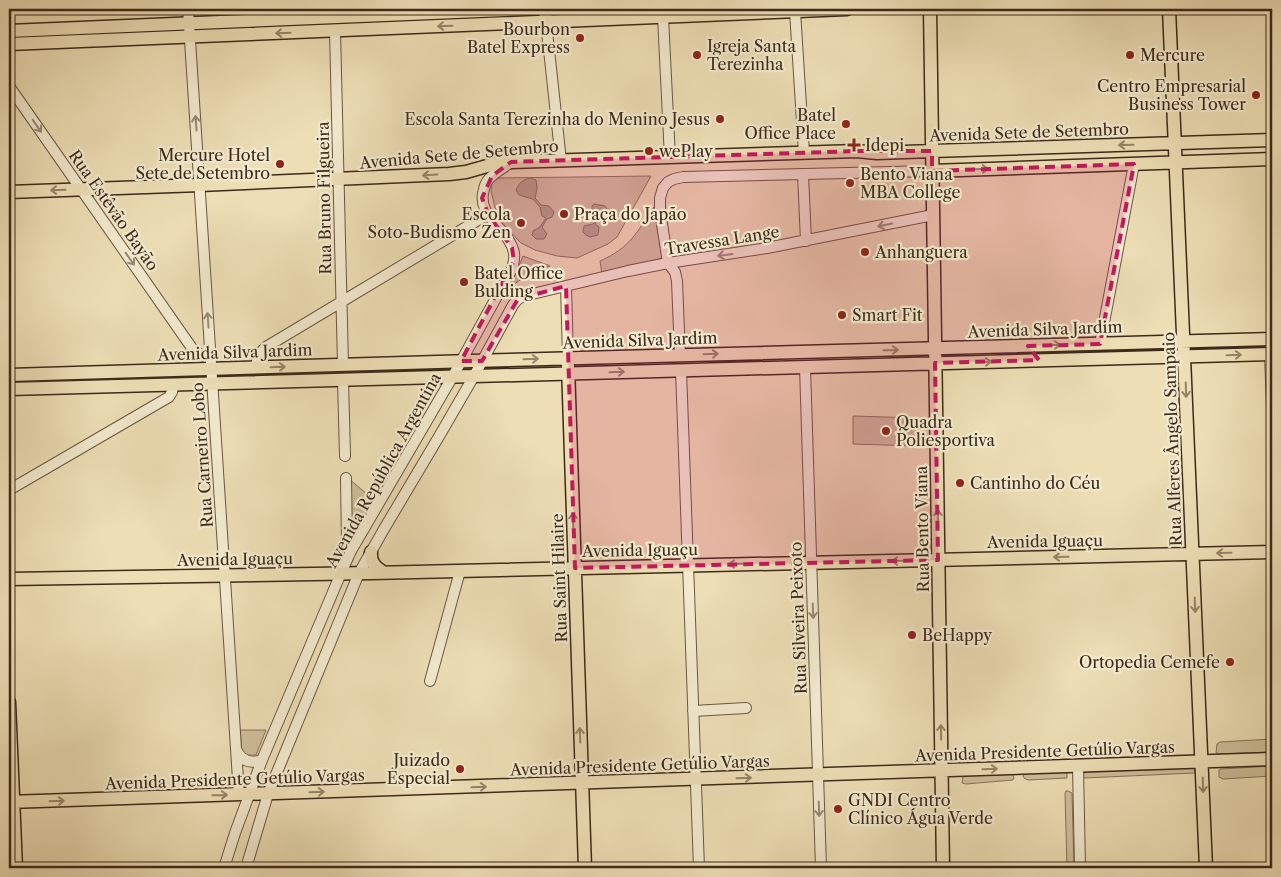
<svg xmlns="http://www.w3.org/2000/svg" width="1281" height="877" viewBox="0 0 1281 877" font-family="'Libre Caslon Text',serif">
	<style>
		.green { fill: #cfbf9b; stroke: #86745b }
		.water { fill: #b1a181; stroke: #837158 }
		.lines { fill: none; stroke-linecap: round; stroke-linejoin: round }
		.minor-casing { stroke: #695742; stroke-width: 12 }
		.major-casing { stroke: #3d2a1b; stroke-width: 15 }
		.minor { stroke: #f3eacf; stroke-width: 10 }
		.major { stroke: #eddeb5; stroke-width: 12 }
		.oneway { stroke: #958468 }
		.oneway2 { stroke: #988a75 }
		.marked { fill: #c2185b; fill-opacity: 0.2; stroke: #c2185b; stroke-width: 4; stroke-dasharray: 10 6; stroke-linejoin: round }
		.poi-dot { fill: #8f2418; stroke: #f3eacf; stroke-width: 2 }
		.labels { text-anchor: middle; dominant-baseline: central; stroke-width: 4.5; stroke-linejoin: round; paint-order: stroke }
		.poi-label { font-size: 16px; fill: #3d2a1b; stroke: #f3eacf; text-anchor: start }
		.street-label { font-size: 16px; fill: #3d2a1b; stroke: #f3eacf }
	</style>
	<rect width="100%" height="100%" fill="#eddeb5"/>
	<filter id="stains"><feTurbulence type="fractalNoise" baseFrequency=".004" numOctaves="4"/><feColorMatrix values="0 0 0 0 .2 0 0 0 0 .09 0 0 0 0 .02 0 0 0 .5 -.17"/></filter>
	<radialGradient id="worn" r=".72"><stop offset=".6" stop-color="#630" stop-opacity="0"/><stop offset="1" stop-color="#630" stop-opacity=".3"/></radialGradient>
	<path class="green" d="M651 176 617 237 608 244 577 258 557 256 535 250 521 243 500 221 495 208 491 191 492 182 498 178Z
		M654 207 662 258 602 275 600 261C630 248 637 232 654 207Z
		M523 256 550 266 529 274 510 287Z
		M853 416 919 418 918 446 853 444Z
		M349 479 373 499 352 540Z
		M240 730H266L256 755H247L242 752Z
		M1272 739V752L1220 754 1216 753 1217 744 1220 742Z
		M1272 766V776L1223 779 1219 777V770L1221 769Z
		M1190 768 1195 769V773L1084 778 1083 776 1084 773 1087 772Z
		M1067 771V778L1028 780 1024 778 1023 776 1024 773Z
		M1012 773 1014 778 1013 780 966 784 962 783 963 776 965 775Z
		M1066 791H1068L1072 793 1074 868H1067L1065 793Z"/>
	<path class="water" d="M530 178 536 180 537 188 535 198 541 205 549 206 554 212 552 217 547 219 542 227 547 234 544 239H536L532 235 533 231 540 227 546 218 542 216 540 207 533 199 519 195 516 190C520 182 522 180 530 178Z
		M594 204 605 206 608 211 605 215 598 218 595 224 599 227 598 235 590 237 586 235 583 232 584 226 593 224 596 220 592 216V206Z"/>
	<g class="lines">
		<g class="minor-casing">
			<path id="minor" d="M188 9 239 795
				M795 11 804 153
				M663 17 670 158
				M546 22 561 161
				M335 31 343 365
				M9 86 194 351 204 356 211 357
				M803 174 806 241
				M566 286 568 358
				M1100 344 1134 164
				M1270 354 1272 409
				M680 355 677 281 675 272 668 263 660 211V198L663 188 668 182 674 179 683 177 932 171
				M805 367 821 868
				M256 368 258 355 266 347 488 214
				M681 370 699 868
				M343 380 345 456
				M346 478 347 544 348 548 351 551
				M9 490 169 397 172 392 174 384
				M430 681 460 571
				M693 711 746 708
				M236 749C241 761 250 764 262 760
				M1078 766 1080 868
				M224 868 235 833 262 760 341 573 351 551 453 376 512 269C513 264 515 259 514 253 510 229 475 217 484 189 485 184 488 179 492 176 497 171 505 167 511 162
				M246 868 268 794 359 573 384 529 441 433 474 376 513 305 518 299 524 296 628 271 668 263 767 248 933 215"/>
		</g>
		<g class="major-casing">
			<path id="major" d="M545 9 546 22
				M603 9 621 18
				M930 9 943 868
				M1169 9 1206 868
				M9 31 526 9
				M9 44 847 9
				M932 171 1272 159
				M9 192 200 185 449 174 466 172 494 164 511 162 857 151 877 153 932 151 1272 140
				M568 366 585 868
				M9 375 471 361 1272 339
				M9 389 1272 354
				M371 552C370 562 375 567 383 572
				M9 579 372 573 1272 552
				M9 702 16 868
				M9 802 1272 759"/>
		</g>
		<use href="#minor" class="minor"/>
		<use href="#major" class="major"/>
	</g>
	<defs><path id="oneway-shaft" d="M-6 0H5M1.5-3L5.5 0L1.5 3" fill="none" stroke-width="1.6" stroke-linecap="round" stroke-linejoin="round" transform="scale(1.25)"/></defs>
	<g class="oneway">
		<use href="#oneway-shaft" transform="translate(445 26) rotate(178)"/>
		<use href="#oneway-shaft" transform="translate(283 33) rotate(178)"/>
		<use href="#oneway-shaft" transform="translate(1126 145) rotate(179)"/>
		<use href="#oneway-shaft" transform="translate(981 169) rotate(-2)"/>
		<use href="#oneway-shaft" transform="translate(430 175) rotate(177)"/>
		<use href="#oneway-shaft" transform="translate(58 190) rotate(178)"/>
		<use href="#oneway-shaft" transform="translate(1053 345) rotate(-2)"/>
		<use href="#oneway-shaft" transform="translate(891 350) rotate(-1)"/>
		<use href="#oneway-shaft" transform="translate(711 354) rotate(-2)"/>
		<use href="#oneway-shaft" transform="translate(1234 355) rotate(-2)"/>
		<use href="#oneway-shaft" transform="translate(531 359) rotate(-2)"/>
		<use href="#oneway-shaft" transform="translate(984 362) rotate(-2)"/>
		<use href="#oneway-shaft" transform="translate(278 367) rotate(-2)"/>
		<use href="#oneway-shaft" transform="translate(617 372) rotate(-2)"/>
		<use href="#oneway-shaft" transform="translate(1186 390) rotate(88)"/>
		<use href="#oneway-shaft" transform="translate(938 517) rotate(-91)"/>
		<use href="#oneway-shaft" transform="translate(573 520) rotate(-92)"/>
		<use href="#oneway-shaft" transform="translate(1224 553) rotate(179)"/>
		<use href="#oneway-shaft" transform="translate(1061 557) rotate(179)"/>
		<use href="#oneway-shaft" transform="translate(899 561) rotate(179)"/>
		<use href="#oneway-shaft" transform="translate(736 564) rotate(179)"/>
		<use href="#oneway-shaft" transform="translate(1195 605) rotate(88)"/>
		<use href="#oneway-shaft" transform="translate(941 732) rotate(-91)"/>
		<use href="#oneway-shaft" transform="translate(580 735) rotate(-92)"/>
		<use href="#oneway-shaft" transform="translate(990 769) rotate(-2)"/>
		<use href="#oneway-shaft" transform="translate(744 778) rotate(-2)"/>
		<use href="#oneway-shaft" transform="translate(1203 785) rotate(88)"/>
		<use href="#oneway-shaft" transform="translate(479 787) rotate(-2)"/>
		<use href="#oneway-shaft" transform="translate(317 792) rotate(-2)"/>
		<use href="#oneway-shaft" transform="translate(220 795) rotate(-1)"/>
		<use href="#oneway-shaft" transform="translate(57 801) rotate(-2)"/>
	</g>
	<g class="oneway2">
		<use href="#oneway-shaft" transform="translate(196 123) rotate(-94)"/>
		<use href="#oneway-shaft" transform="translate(37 126) rotate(55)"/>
		<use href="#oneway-shaft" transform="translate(885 225) rotate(168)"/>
		<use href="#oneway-shaft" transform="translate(725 255) rotate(172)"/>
		<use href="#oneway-shaft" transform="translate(130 259) rotate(55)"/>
		<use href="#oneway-shaft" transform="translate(208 320) rotate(-94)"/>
		<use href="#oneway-shaft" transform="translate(813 611) rotate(88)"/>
		<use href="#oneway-shaft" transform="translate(819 809) rotate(88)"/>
	</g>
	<path class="marked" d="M857 151H932V171L1134 164 1100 344 1028 346 1039 360 935 363 938 560 575 568 566 286 518 299 482 361H461L514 261 512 248 488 214 482 198 492 176 511 162Z"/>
	<g class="poi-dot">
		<circle cx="580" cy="38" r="5"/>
		<circle cx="697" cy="55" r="5"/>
		<circle cx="1130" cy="55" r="5"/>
		<circle cx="1256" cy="95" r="5"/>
		<circle cx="720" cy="119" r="5"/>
		<circle cx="846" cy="124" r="5"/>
		<path d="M851.5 137.5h5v5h5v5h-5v5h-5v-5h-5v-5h5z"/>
		<circle cx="649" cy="151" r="5"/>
		<circle cx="280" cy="164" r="5"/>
		<circle cx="850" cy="183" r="5"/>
		<circle cx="564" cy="214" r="5"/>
		<circle cx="521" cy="223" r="5"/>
		<circle cx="865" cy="252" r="5"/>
		<circle cx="464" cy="282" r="5"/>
		<circle cx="842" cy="315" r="5"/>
		<circle cx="886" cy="431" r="5"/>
		<circle cx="960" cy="483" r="5"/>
		<circle cx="912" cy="635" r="5"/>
		<circle cx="1230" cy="662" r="5"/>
		<circle cx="460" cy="769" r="5"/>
		<circle cx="838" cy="809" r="5"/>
	</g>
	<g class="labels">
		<g class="poi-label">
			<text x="570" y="29" text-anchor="end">Bourbon<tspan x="570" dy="18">Batel Express</tspan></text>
			<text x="707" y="46">Igreja Santa<tspan x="707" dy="18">Terezinha</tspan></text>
			<text x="1140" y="55">Mercure</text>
			<text x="1246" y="86" text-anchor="end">Centro Empresarial<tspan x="1246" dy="18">Business Tower</tspan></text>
			<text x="836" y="115" text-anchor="end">Batel<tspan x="836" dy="18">Office Place</tspan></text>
			<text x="710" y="119" text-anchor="end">Escola Santa Terezinha do Menino Jesus</text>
			<text x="865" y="145">Idepi</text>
			<text x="659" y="151">wePlay</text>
			<text x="270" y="155" text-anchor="end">Mercure Hotel<tspan x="270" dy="18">Sete de Setembro</tspan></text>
			<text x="860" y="174">Bento Viana<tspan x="860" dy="18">MBA College</tspan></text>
			<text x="511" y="214" text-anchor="end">Escola<tspan x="511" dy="18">Soto-Budismo Zen</tspan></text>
			<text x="574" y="214">Praça do Japão</text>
			<text x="875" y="252">Anhanguera</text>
			<text x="474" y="273">Batel Office<tspan x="474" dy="18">Bulding</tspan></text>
			<text x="852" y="315">Smart Fit</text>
			<text x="896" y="422">Quadra<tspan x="896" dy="18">Poliesportiva</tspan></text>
			<text x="970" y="483">Cantinho do Céu</text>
			<text x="922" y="635">BeHappy</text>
			<text x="1220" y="662" text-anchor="end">Ortopedia Cemefe</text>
			<text x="450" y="760" text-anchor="end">Juizado<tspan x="450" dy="18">Especial</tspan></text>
			<text x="848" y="800">GNDI Centro<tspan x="848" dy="18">Clínico Água Verde</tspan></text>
		</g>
		<g class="street-label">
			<text transform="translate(1029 132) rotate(-2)">Avenida Sete de Setembro</text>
			<text transform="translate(459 154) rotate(-5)">Avenida Sete de Setembro</text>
			<text transform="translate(324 198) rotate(-91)">Rua Bruno Filgueira</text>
			<text transform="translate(114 210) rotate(55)">Rua Estêvão Bayão</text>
			<text transform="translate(722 240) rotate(-9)">Travessa Lange</text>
			<text transform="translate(1045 329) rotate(-2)">Avenida Silva Jardim</text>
			<text transform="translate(640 340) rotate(-2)">Avenida Silva Jardim</text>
			<text transform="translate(235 352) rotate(-2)">Avenida Silva Jardim</text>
			<text transform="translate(1172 439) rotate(-92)">Rua Alferes Ângelo Sampaio</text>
			<text transform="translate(202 455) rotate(-94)">Rua Carneiro Lobo</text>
			<text transform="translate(383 470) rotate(-61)">Avenida República Argentina</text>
			<text transform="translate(922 529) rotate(-91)">Rua Bento Viana</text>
			<text transform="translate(1045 541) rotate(-1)">Avenida Iguaçu</text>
			<text transform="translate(640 550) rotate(-1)">Avenida Iguaçu</text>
			<text transform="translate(235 559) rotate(-1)">Avenida Iguaçu</text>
			<text transform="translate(559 578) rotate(-92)">Rua Saint Hilaire</text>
			<text transform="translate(798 618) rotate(-92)">Rua Silveira Peixoto</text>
			<text transform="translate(1045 751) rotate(-2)">Avenida Presidente Getúlio Vargas</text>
			<text transform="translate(640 765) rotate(-2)">Avenida Presidente Getúlio Vargas</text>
			<text transform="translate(235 779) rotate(-2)">Avenida Presidente Getúlio Vargas</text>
		</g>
	</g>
	<rect width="1281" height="877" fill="none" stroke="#eddeb5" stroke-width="30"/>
	<rect x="10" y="10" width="1261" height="857" fill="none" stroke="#3d2a1b" stroke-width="2.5"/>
	<rect x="15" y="15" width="1251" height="847" fill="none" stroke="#3d2a1b"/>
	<rect width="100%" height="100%" filter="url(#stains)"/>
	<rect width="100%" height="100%" fill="url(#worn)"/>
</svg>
